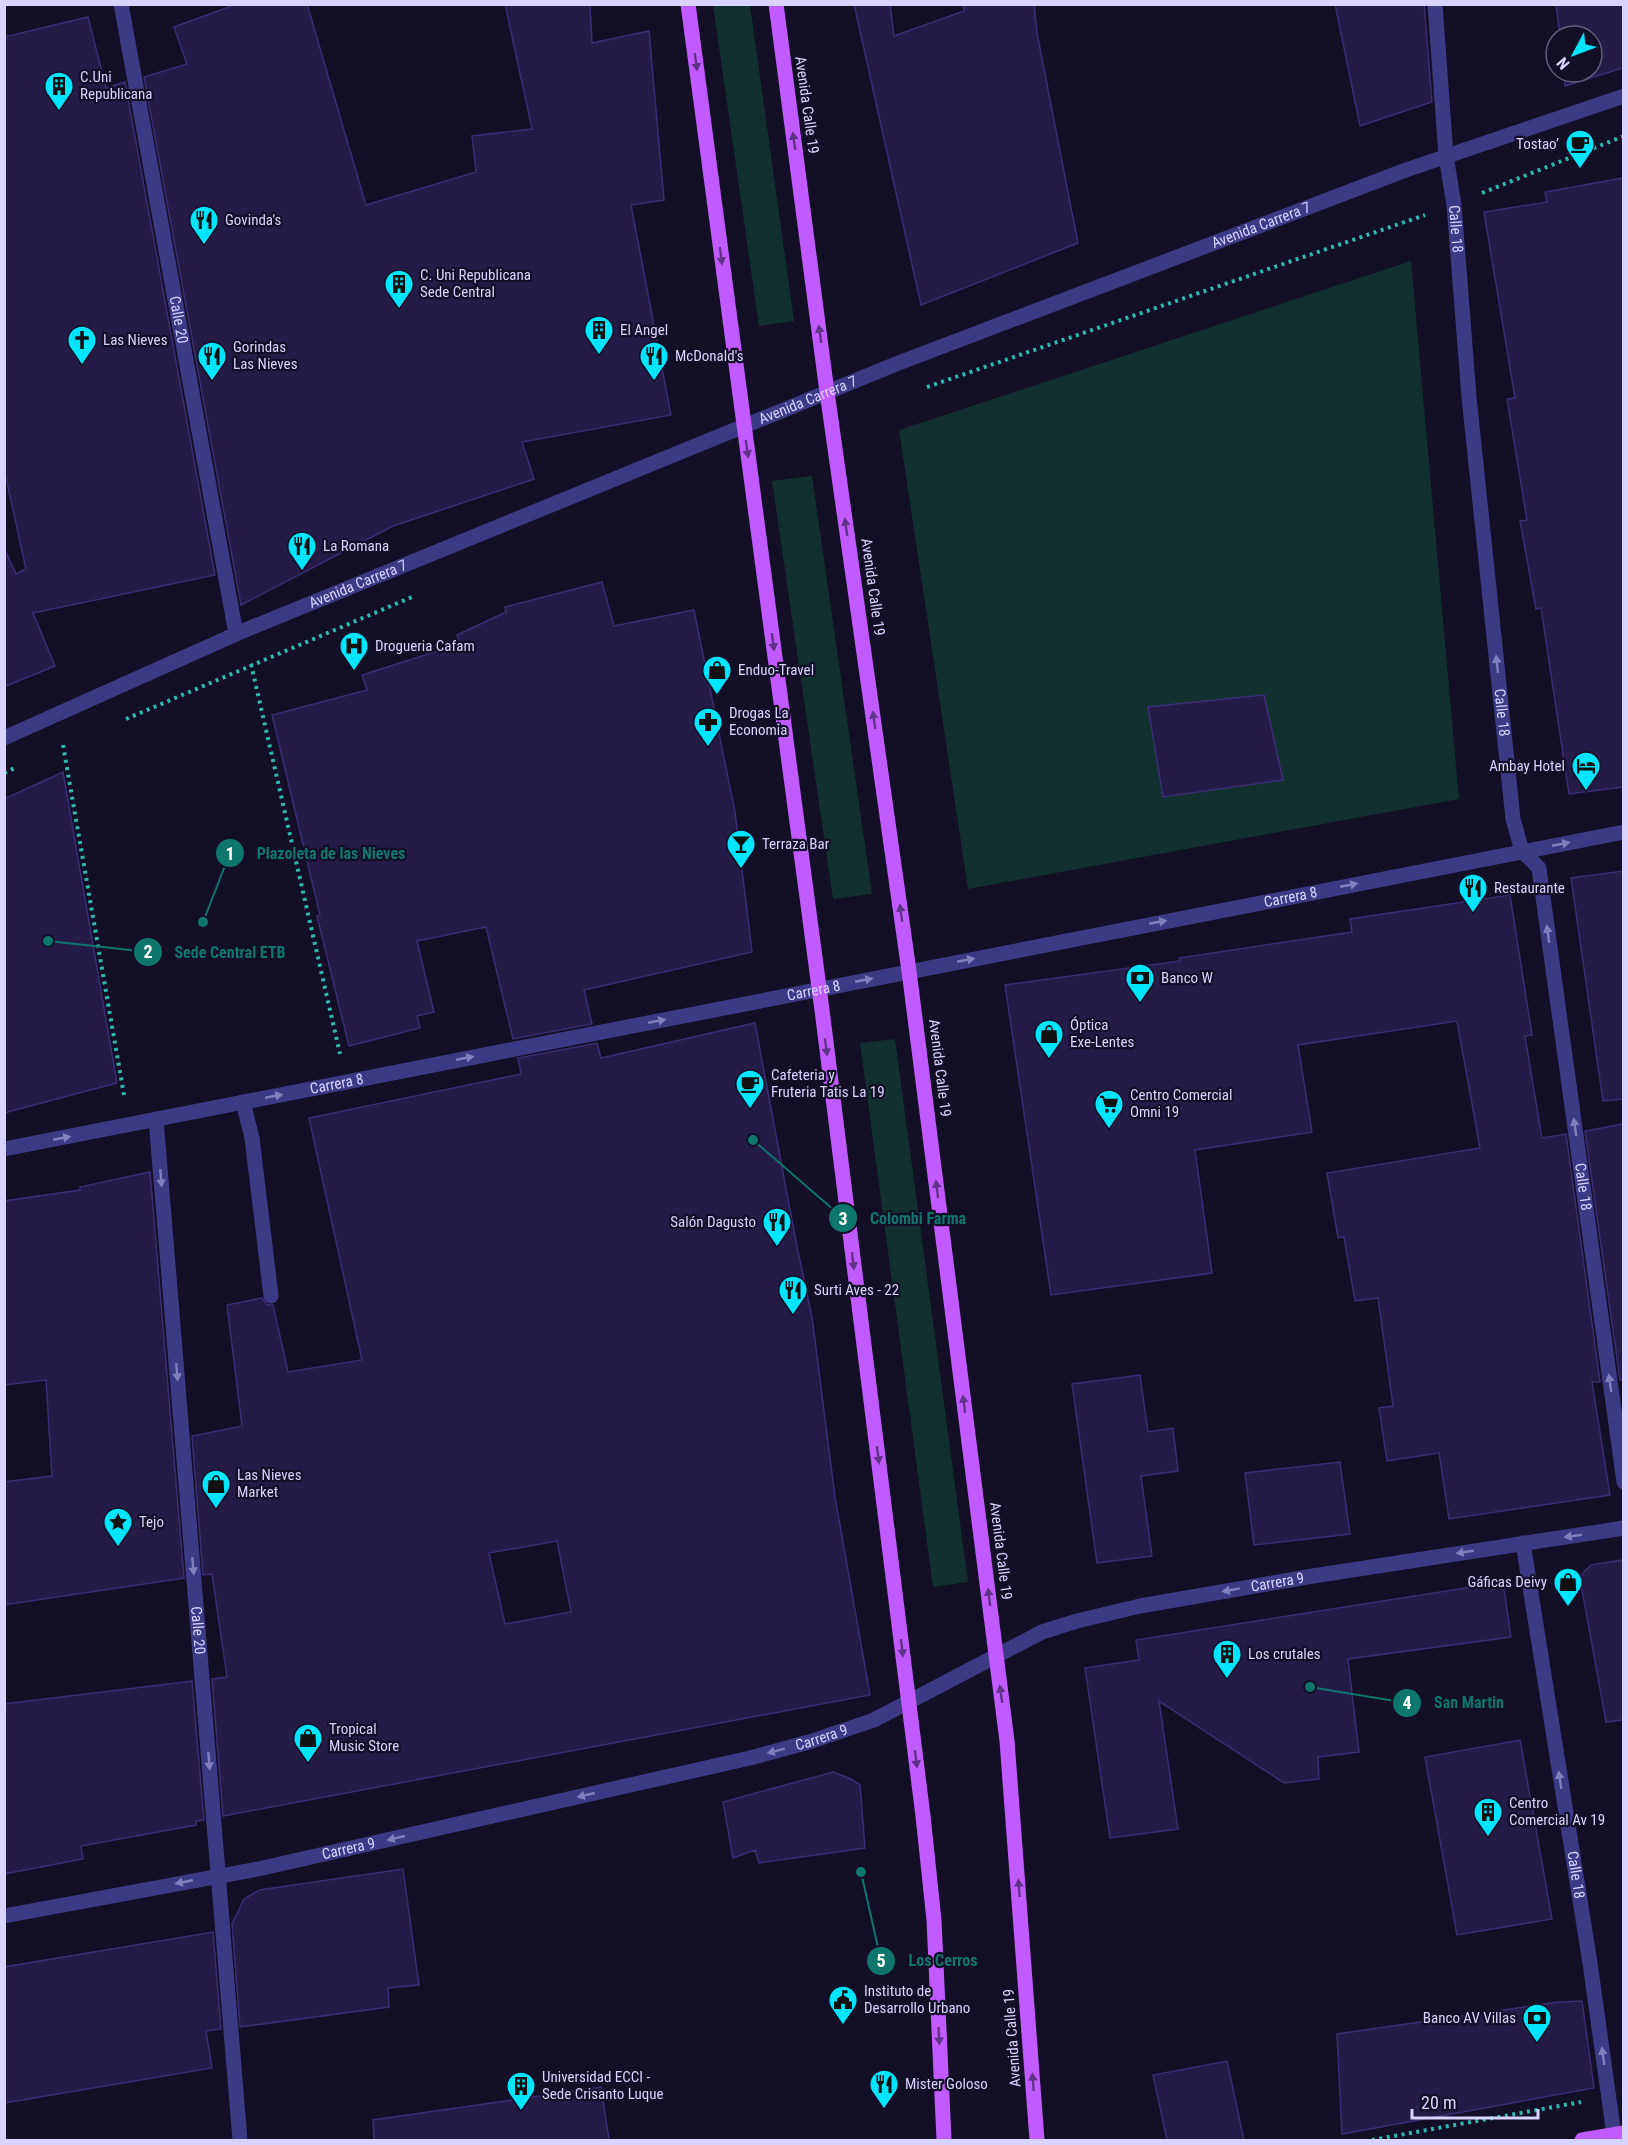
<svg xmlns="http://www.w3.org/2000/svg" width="1628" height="2145" viewBox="0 0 1628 2145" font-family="'Roboto Condensed',sans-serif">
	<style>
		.green { fill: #12302f }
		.building { fill: #241b47; stroke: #3b2d73; stroke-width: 1.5; fill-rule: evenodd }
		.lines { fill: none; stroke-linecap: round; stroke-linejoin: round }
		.path { stroke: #2fb8b0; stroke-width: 4; stroke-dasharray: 3 4.5; stroke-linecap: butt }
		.service { stroke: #3d3a85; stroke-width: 15 }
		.pedestrian { stroke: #3d3a85; stroke-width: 15 }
		.minor { stroke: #3d3a85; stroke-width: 15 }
		.tertiary { stroke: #3d3a85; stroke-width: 15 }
		.primary { stroke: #c25bff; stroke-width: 15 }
		.oneway { fill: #623188 }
		.oneway2 { fill: #837fbc }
		.labels { text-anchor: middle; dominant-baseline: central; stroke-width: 4.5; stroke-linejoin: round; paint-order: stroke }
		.poi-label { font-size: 15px; fill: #d9d4ff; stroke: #130f26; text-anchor: start }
		.street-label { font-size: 15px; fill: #d9d4ff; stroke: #130f26 }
		.leader { fill: none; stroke: #0f766e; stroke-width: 2 }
		.callout-dot { fill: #0f766e; stroke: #130f26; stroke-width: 2 }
		.mark-label { font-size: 18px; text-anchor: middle; font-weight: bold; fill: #fff }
		.callout-label { font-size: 16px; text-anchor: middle; font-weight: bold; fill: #0f766e; stroke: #130f26; stroke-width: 4.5; stroke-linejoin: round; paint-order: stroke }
	</style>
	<rect width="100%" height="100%" fill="#130f26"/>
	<path class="green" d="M713 5H750L794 321 759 326Z
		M1411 261 1459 799 968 889 899 430Z
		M812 476 872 894 833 899 772 481Z
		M895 1039 968 1582 933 1587 860 1043Z"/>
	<path class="building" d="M237 4H307L366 205 476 172 472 136 532 129 505 4H590L592 43 649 31 664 200 631 205 671 415 522 442 534 479 393 526 241 605 144 77 187 64 174 27Z
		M854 4H890L894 36 964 11 963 4H1034L1037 33 1078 243 921 305Z
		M1335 4H1424L1432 102 1360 126Z
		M1556 4H1623V68L1565 86 1564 72H1592V36H1560Z
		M88 17 106 88 125 82 215 575 33 613 55 666 4 687V548L16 574 26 569 4 469V37Z
		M1623 178V787L1569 794 1541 608 1536 609 1520 521 1527 520 1507 399 1515 398 1484 212 1547 202 1545 192Z
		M602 582 614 626 694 610 735 812 752 952 584 990 592 1024 513 1039 486 927 417 941 434 1012 417 1016 420 1028 349 1046 317 916 320 915 272 715 367 690 362 675 460 644 457 635 506 612 505 607Z
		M1264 695 1283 780 1163 797 1148 707Z
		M63 772 117 1083 4 1113V799Z
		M1623 871V1099L1603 1101 1571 878Z
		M1510 895 1532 1035 1525 1036 1542 1138 1566 1134 1600 1382H1592L1610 1495 1449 1519 1439 1453 1387 1461 1379 1408 1393 1406 1378 1298 1355 1301 1344 1237 1338 1238 1327 1173 1480 1148 1457 1021 1298 1045 1312 1132 1195 1150 1212 1273 1051 1295 1005 985 1180 961 1179 958 1352 932 1350 919Z
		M755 1023 797 1247 812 1317 835 1497 870 1695 223 1816 212 1679 227 1677 212 1574 203 1575 192 1436 242 1426 227 1305 262 1298 267 1305H273L288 1372 362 1360 309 1118 521 1074 518 1058 597 1043 601 1058ZM557 1541 571 1612 505 1624 489 1553Z
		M1623 1124V1380H1620L1585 1131Z
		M150 1172 184 1578 4 1605V1482L52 1476 46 1380 4 1385V1201L80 1190V1187Z
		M1140 1375 1148 1432 1173 1428 1178 1471 1141 1476 1152 1556 1097 1563 1072 1384Z
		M1340 1462 1350 1534 1254 1545 1245 1473Z
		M1623 1560V1720L1606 1722 1580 1579 1584 1572 1591 1565Z
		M1503 1582 1511 1637 1348 1659 1359 1752 1318 1757 1319 1779 1284 1783 1159 1701 1178 1829 1110 1838 1085 1668 1139 1660 1136 1640Z
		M192 1681 204 1820 196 1821V1825L81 1846 83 1859 4 1874V1704Z
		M1520 1740 1552 1919 1457 1935 1425 1757Z
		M833 1772 851 1779 860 1785 865 1848 759 1863 755 1850 733 1858 723 1802Z
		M403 1869 419 1985 388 1988 389 2007 240 2027 232 1924 244 1899 259 1890Z
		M213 1932 221 2029 206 2031 212 2068 4 2103V1967Z
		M1582 2001 1594 2088 1342 2134 1337 2034 1558 2002Z
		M1227 2061 1244 2140H1167L1153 2075Z
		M601 2087 609 2140H374L373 2120Z"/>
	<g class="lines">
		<path class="path" d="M1482 193 1624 136
			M927 387 1425 215
			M251 664 340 1054
			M126 719 412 597
			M63 745 124 1095
			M4 773 15 768
			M1372 2140 1581 2102"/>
		<path class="service" d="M243 1102 252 1138 271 1296"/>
		<path class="pedestrian" id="s1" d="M4 738 243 631 896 364 1406 170 1624 96"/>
		<g class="minor">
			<path id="s2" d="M121 4 236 634"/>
			<path id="s3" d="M1435 4 1446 156 1454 205 1469 397 1513 819 1522 851 1539 868 1624 1482"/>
			<path id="s4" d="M156 1119 240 2140"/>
			<path id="s5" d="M1523 1543 1590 1963 1614 2135"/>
		</g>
		<g class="tertiary">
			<path id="s6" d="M4 1149 1624 832"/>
			<path id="s7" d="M4 1916 258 1869 750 1758 809 1742 874 1720 1042 1632 1077 1621 1140 1606 1313 1576 1624 1528"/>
		</g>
		<path class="primary" d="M688 4 822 1010 923 1816 934 1920 944 2140
			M776 4 827 392 909 971 1007 1741 1037 2140
			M1582 2140 1624 2133"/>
	</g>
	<defs><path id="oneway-solid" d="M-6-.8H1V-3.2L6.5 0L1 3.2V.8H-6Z" transform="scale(1.5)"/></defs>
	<g class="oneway">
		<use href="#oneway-solid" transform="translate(696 62) rotate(82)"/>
		<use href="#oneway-solid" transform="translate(794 141) rotate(-98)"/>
		<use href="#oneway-solid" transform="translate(721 256) rotate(82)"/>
		<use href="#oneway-solid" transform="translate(820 334) rotate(-98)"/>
		<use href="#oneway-solid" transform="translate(747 449) rotate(82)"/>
		<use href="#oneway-solid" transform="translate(846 527) rotate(-98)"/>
		<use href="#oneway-solid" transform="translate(773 642) rotate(82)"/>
		<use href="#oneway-solid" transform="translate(874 720) rotate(-98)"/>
		<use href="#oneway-solid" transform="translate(901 913) rotate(-98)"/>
		<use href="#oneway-solid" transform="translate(826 1047) rotate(83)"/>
		<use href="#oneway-solid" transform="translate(937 1189) rotate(-97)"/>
		<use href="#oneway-solid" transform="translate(853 1261) rotate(83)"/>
		<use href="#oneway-solid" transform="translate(964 1404) rotate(-97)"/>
		<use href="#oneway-solid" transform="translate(878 1455) rotate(83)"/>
		<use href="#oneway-solid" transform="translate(989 1597) rotate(-97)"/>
		<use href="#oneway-solid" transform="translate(902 1648) rotate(83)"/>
		<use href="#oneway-solid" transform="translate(1001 1694) rotate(-98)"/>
		<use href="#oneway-solid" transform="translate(916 1759) rotate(83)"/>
		<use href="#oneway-solid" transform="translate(1019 1888) rotate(-94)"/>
		<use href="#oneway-solid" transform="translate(939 2036) rotate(87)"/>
		<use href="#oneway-solid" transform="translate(1033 2082) rotate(-94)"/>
	</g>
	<g class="oneway2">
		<use href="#oneway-solid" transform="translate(1497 664) rotate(-96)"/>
		<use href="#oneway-solid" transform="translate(1561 844) rotate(-11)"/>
		<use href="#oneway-solid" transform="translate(1349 885) rotate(-11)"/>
		<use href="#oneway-solid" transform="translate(1158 922) rotate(-11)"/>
		<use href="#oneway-solid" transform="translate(1548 934) rotate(-98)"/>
		<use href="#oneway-solid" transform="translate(966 960) rotate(-11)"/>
		<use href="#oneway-solid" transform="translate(864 980) rotate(-11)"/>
		<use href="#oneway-solid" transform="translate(657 1021) rotate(-11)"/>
		<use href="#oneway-solid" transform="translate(465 1058) rotate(-11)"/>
		<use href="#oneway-solid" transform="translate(274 1096) rotate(-11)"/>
		<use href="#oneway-solid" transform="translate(1575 1127) rotate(-98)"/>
		<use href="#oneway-solid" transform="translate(62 1138) rotate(-11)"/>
		<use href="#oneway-solid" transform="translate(161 1178) rotate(85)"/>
		<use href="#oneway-solid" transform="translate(177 1372) rotate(85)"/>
		<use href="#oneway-solid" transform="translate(1610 1383) rotate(-98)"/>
		<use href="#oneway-solid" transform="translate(1573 1536) rotate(172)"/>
		<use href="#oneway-solid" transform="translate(1465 1552) rotate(171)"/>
		<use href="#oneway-solid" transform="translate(193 1566) rotate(85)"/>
		<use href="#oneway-solid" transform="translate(1231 1590) rotate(170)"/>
		<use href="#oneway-solid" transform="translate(776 1751) rotate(165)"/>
		<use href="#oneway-solid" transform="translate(209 1761) rotate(85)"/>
		<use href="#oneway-solid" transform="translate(1560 1780) rotate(-99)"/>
		<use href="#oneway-solid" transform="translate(586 1795) rotate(167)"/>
		<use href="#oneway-solid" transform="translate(396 1838) rotate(167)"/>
		<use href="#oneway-solid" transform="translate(184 1882) rotate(169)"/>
		<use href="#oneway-solid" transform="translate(1603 2056) rotate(-98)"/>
	</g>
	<defs>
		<g id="building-pin" transform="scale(1.5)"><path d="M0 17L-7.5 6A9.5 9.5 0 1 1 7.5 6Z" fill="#00e5ff" stroke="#130f26"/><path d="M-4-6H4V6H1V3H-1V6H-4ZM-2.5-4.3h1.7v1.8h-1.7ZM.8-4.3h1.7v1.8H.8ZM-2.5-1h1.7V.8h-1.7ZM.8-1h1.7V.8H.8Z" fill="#111"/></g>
		<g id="cafe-pin" transform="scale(1.5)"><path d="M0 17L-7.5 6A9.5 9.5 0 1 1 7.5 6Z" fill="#00e5ff" stroke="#130f26"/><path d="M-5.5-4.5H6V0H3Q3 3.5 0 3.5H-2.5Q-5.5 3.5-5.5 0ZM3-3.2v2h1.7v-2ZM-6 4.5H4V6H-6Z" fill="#111"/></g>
		<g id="restaurant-pin" transform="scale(1.5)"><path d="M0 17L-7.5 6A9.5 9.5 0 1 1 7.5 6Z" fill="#00e5ff" stroke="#130f26"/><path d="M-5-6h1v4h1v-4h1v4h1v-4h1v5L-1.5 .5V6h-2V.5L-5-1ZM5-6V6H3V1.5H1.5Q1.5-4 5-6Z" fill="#111"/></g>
		<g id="church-pin" transform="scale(1.5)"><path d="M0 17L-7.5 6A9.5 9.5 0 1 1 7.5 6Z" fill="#00e5ff" stroke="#130f26"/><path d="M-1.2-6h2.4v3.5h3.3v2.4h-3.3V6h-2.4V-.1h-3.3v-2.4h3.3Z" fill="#111"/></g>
		<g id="hospital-pin" transform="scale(1.5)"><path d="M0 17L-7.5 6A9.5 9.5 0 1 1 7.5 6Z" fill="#00e5ff" stroke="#130f26"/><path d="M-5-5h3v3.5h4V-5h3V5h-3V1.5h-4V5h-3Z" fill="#111"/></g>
		<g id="shop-pin" transform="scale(1.5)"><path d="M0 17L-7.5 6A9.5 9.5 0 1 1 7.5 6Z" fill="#00e5ff" stroke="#130f26"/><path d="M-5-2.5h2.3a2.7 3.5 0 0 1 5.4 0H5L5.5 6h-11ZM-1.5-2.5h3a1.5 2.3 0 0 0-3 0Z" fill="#111"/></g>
		<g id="pharmacy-pin" transform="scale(1.5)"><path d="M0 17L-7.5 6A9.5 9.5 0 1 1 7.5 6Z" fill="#00e5ff" stroke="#130f26"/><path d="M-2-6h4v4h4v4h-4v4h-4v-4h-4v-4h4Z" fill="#111"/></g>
		<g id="hotel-pin" transform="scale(1.5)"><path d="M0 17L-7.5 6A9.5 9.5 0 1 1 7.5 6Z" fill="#00e5ff" stroke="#130f26"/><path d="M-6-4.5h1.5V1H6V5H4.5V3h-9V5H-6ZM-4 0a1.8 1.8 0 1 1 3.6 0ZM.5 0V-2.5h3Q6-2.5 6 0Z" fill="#111"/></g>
		<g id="bar-pin" transform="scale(1.5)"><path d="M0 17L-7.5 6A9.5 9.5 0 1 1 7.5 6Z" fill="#00e5ff" stroke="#130f26"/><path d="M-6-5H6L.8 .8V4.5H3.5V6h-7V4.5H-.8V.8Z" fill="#111"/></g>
		<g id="bank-pin" transform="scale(1.5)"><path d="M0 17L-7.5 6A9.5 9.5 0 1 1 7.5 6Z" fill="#00e5ff" stroke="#130f26"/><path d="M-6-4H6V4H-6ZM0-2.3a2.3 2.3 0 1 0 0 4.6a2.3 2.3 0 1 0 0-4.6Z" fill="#111"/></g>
		<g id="supermarket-pin" transform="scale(1.5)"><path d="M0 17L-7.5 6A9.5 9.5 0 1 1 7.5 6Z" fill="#00e5ff" stroke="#130f26"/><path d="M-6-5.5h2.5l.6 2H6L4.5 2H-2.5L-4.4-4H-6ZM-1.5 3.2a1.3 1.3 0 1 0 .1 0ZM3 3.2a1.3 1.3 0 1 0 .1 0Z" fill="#111"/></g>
		<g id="sight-pin" transform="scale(1.5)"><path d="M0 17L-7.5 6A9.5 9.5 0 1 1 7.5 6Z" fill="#00e5ff" stroke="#130f26"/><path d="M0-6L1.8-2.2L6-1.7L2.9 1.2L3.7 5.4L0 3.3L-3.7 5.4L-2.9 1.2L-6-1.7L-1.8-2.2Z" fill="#111"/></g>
		<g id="civic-pin" transform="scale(1.5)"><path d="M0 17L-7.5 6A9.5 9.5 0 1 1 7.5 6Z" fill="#00e5ff" stroke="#130f26"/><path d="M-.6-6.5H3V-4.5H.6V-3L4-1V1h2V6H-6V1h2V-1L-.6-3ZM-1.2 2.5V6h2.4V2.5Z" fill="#111"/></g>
	</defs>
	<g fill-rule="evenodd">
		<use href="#building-pin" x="59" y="86"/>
		<use href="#cafe-pin" x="1580" y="144"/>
		<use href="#restaurant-pin" x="204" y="220"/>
		<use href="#building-pin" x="399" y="284"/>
		<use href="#building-pin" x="599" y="330"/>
		<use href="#church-pin" x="82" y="340"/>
		<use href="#restaurant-pin" x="212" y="356"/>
		<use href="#restaurant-pin" x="654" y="356"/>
		<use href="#restaurant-pin" x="302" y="546"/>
		<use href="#hospital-pin" x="354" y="646"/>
		<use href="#shop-pin" x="717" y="670"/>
		<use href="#pharmacy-pin" x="708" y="722"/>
		<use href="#hotel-pin" x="1586" y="766"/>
		<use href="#bar-pin" x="741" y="844"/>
		<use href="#restaurant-pin" x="1473" y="888"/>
		<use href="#bank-pin" x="1140" y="978"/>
		<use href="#shop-pin" x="1049" y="1034"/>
		<use href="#cafe-pin" x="750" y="1084"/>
		<use href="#supermarket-pin" x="1109" y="1104"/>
		<use href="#restaurant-pin" x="777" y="1222"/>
		<use href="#restaurant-pin" x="793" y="1290"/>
		<use href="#shop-pin" x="216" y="1484"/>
		<use href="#sight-pin" x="118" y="1522"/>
		<use href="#shop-pin" x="1568" y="1582"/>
		<use href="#building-pin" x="1227" y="1654"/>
		<use href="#shop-pin" x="308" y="1738"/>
		<use href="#building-pin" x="1488" y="1812"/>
		<use href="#civic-pin" x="843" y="2000"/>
		<use href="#bank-pin" x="1537" y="2018"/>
		<use href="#restaurant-pin" x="884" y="2084"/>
		<use href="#building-pin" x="521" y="2086"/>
	</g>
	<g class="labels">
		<g class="poi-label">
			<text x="80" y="77">C.Uni<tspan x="80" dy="17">Republicana</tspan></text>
			<text x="1559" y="144" text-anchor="end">Tostao’</text>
			<text x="225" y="220">Govinda's</text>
			<text x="420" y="275">C. Uni Republicana<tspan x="420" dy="17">Sede Central</tspan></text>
			<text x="620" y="330">El Angel</text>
			<text x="103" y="340">Las Nieves</text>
			<text x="233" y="347">Gorindas<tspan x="233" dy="17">Las Nieves</tspan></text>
			<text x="675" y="356">McDonald's</text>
			<text x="323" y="546">La Romana</text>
			<text x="375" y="646">Drogueria Cafam</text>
			<text x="738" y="670">Enduo-Travel</text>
			<text x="729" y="713">Drogas La<tspan x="729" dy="17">Economia</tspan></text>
			<text x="1565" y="766" text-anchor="end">Ambay Hotel</text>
			<text x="762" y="844">Terraza Bar</text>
			<text x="1494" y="888">Restaurante</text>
			<text x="1161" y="978">Banco W</text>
			<text x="1070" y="1025">Óptica<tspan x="1070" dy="17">Exe-Lentes</tspan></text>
			<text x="771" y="1075">Cafeteria y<tspan x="771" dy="17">Fruteria Tatis La 19</tspan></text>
			<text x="1130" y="1095">Centro Comercial<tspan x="1130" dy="17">Omni 19</tspan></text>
			<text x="756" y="1222" text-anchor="end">Salón Dagusto</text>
			<text x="814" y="1290">Surti Aves - 22</text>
			<text x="237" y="1475">Las Nieves<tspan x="237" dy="17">Market</tspan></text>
			<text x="139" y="1522">Tejo</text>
			<text x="1547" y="1582" text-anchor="end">Gáficas Deivy</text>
			<text x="1248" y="1654">Los crutales</text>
			<text x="329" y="1729">Tropical<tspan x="329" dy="17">Music Store</tspan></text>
			<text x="1509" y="1803">Centro<tspan x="1509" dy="17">Comercial Av 19</tspan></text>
			<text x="864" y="1991">Instituto de<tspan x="864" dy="17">Desarrollo Urbano</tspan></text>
			<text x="1516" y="2018" text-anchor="end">Banco AV Villas</text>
			<text x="542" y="2077">Universidad ECCI -<tspan x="542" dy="17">Sede Crisanto Luque</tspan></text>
			<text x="905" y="2084">Mister Goloso</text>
		</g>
		<g class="street-label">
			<text transform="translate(807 105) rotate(82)">Avenida Calle 19</text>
			<text stroke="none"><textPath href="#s1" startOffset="1358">Avenida Carrera 7</textPath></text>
			<text stroke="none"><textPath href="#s3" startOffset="226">Calle 18</textPath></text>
			<text stroke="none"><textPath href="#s2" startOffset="321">Calle 20</textPath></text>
			<text stroke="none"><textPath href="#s1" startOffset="872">Avenida Carrera 7</textPath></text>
			<text stroke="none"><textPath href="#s1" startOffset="386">Avenida Carrera 7</textPath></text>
			<text transform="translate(873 587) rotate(82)">Avenida Calle 19</text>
			<text stroke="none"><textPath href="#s3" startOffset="712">Calle 18</textPath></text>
			<text stroke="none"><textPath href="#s6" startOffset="1311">Carrera 8</textPath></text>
			<text stroke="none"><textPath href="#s6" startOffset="825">Carrera 8</textPath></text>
			<text transform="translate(940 1068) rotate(83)">Avenida Calle 19</text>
			<text stroke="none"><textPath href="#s6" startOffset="339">Carrera 8</textPath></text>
			<text stroke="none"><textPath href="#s3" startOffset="1198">Calle 18</textPath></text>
			<text transform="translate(1001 1551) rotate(83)">Avenida Calle 19</text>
			<text stroke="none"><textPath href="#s7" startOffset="1323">Carrera 9</textPath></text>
			<text stroke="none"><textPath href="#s4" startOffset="513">Calle 20</textPath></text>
			<text stroke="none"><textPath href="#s7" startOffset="837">Carrera 9</textPath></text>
			<text stroke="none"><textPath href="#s7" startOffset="351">Carrera 9</textPath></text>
			<text stroke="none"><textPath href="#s5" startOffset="336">Calle 18</textPath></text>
			<text transform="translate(1012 2038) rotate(-94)">Avenida Calle 19</text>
		</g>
	</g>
	<path class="leader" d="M203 922L230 853M48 941L148 952M753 1140L843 1218M1310 1687L1407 1703M861 1872L881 1961"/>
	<g class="callout-dot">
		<circle cx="203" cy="922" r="6"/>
		<circle cx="48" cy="941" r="6"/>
		<circle cx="753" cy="1140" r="6"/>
		<circle cx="1310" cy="1687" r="6"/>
		<circle cx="861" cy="1872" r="6"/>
		<circle cx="230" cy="853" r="15"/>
		<circle cx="148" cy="952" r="15"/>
		<circle cx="843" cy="1218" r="15"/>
		<circle cx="1407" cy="1703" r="15"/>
		<circle cx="881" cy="1961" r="15"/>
	</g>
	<g class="mark-label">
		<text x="230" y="860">1</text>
		<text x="148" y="958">2</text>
		<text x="843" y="1225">3</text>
		<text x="1407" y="1709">4</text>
		<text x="881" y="1967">5</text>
	</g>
	<g class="callout-label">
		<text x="331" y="859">Plazoleta de las Nieves</text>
		<text x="230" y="958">Sede Central ETB</text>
		<text x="918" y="1224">Colombi Farma</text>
		<text x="1469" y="1708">San Martin</text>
		<text x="943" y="1966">Los Cerros</text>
	</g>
	<rect width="1628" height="2145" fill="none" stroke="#d9d4ff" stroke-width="12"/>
	<g transform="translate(1574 54) rotate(229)"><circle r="28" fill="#130f26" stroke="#625e7d" stroke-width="1.5"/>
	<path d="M0-4.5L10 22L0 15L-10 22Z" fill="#00e5ff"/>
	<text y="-9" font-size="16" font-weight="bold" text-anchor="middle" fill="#d9d4ff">N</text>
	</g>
	<path d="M1412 2109v9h126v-9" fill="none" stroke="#d9d4ff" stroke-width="3"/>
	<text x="1421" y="2109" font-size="18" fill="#d9d4ff" stroke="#130f26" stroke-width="4.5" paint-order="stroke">20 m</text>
</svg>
